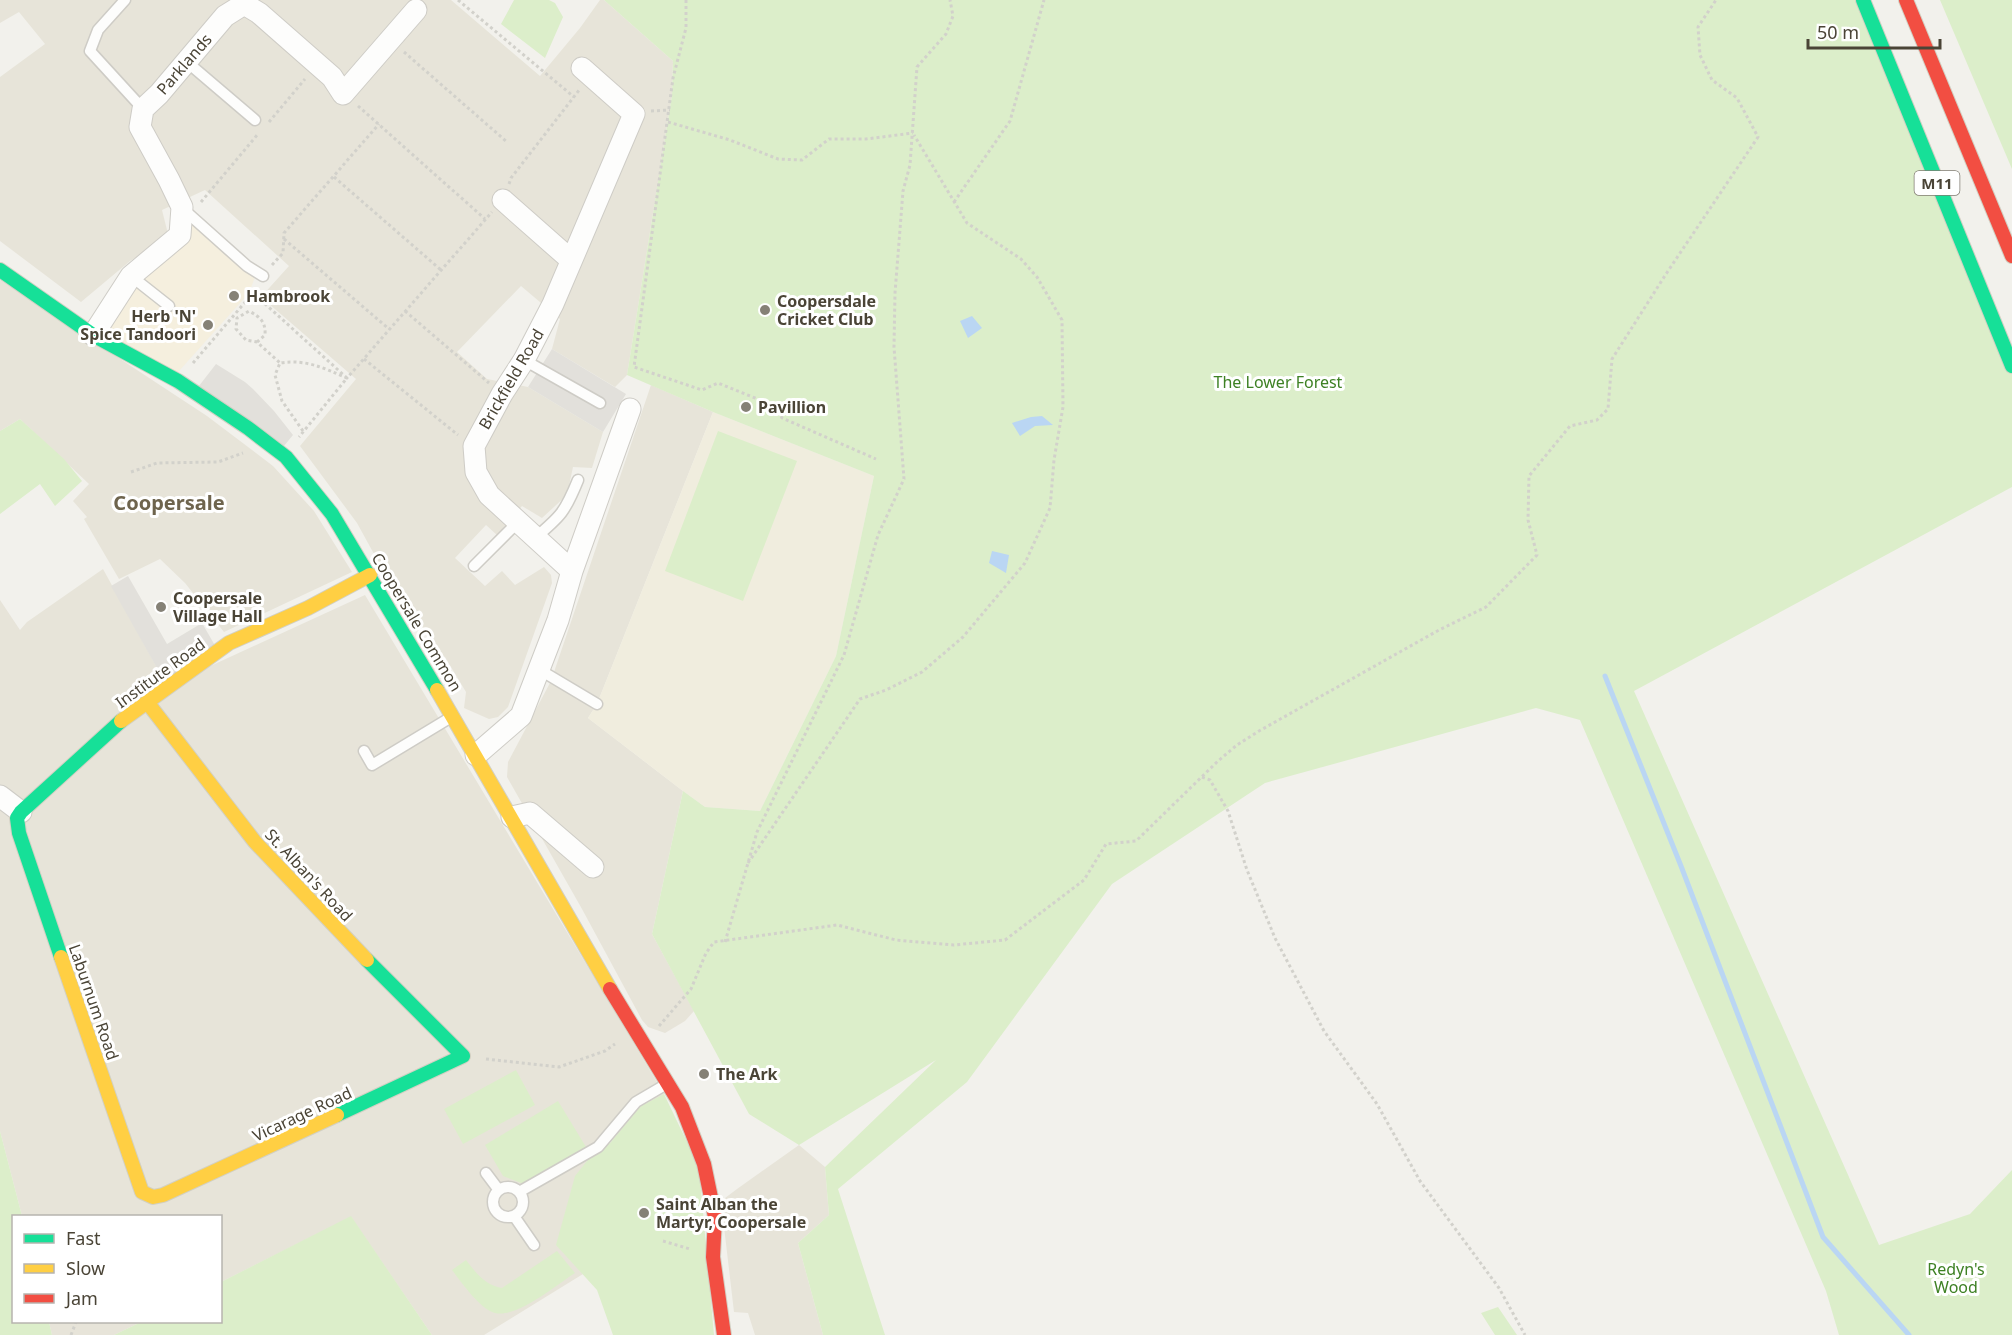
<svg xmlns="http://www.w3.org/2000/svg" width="2012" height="1335" viewBox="0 0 2012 1335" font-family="'Noto Sans',sans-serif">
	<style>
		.residential { fill: #e7e4d9 }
		.commercial { fill: #f5efde }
		.education { fill: #f0edde }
		.green { fill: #dceeca }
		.parking { fill: #e2e0db }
		.water { fill: #bad6f3 }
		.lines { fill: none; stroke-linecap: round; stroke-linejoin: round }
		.stream { stroke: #bad6f3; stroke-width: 5 }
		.lane-casing { stroke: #ceccc6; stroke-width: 13 }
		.street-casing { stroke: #ceccc6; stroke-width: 23 }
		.fast-casing { stroke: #d2d0c3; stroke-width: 16 }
		.slow-casing { stroke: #d2d0c3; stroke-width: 16 }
		.jam-casing { stroke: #d2d0c3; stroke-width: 16 }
		.path { stroke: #d2d1cb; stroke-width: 3; stroke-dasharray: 3 3; stroke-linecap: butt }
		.lane { stroke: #fdfdfc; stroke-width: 10 }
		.street { stroke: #fdfdfc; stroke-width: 21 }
		.fast { stroke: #16e098; stroke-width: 14 }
		.slow { stroke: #ffcf43; stroke-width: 14 }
		.jam { stroke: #f24e42; stroke-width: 14 }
		.poi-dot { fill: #858176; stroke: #fff; stroke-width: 2 }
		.labels { text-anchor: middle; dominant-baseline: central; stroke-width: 6; stroke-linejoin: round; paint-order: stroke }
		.shield { fill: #fff; stroke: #807c72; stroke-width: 1.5 }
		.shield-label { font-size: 15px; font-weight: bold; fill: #4a4436 }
		.street-label { font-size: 16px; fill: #4a4436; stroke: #fff }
		.poi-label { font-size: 16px; font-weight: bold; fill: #4a4436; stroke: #fff; text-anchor: start }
		.park-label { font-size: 16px; fill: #3e8124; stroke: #fff }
		.quarter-label { font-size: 20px; font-weight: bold; fill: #6e644d; stroke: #fff }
	</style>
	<rect width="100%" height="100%" fill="#f2f1ec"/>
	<path class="residential" d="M0 0H451L540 76 580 28 600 0H604L673 61 672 95 627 375 615 387 552 349 560 319 521 286 457 352 487 379 528 387 603 432 592 468 573 467 567 495 542 518 522 506 497 535 486 525 455 558 485 586 502 571 515 585 544 567 551 575 552 583 508 707 498 717 489 719 464 708 466 692 445 657 437 651 408 602 396 594 357 523 300 446 356 379 261 297 289 266 205 190 162 210 169 238 130 261 81 302 0 241V77L45 44 19 12 0 23Z
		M0 280 207 416 273 466 314 511 352 572 224 632 185 583 160 559 119 579 84 519 87 517 73 501 89 484 20 419 0 431Z
		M651 385 713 412 597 704 588 718 683 791 652 934 694 1011 685 1021 665 1033 648 1027 642 1020 582 909 507 777 508 762 551 681Z
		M103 569 167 686 365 595 664 1094 613 1140 591 1156 558 1240 583 1274 484 1335H432L351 1217 221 1282 220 1216H22L0 1131V600L20 630 27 622Z
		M799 1145 825 1167 829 1215 798 1243 823 1335H755L748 1313 734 1312 721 1201 737 1189Z
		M49 1322H141L114 1335H52Z"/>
	<path class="commercial" d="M185 217 255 277 249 293 170 381 97 333Z"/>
	<path class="education" d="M713 412 874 476 836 656 760 811 705 807 683 791 588 718 597 704Z"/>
	<path class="green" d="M514 0H549L555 3 563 17 545 58 501 24Z
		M604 0H1857L2012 347V487L1634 691 1879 1245 1970 1214 2012 1170V1335H1839L1826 1291 1580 720 1536 708 1265 783 1112 884 967 1082 838 1189 885 1335H823L798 1243 829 1215 825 1167 936 1060 799 1145 749 1114 652 934 683 791 705 807 760 811 836 656 874 476 713 412 627 375 672 95 673 61Z
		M1940 0H2012V169Z
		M20 419 64 459 82 481 55 506 40 484 0 514V431Z
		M718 431 797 461 743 601 665 571Z
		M516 1070 535 1105 463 1144 444 1109Z
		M664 1094 699 1167 714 1335H613L597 1290 556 1245 575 1176 591 1156 610 1143 641 1106Z
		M558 1101 586 1147 524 1184 503 1176 485 1145Z
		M0 1131 22 1216H14V1322H49L52 1335H0Z
		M351 1216 432 1335H114L141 1322H220L221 1282Z
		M557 1251 575 1273C556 1285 518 1318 495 1313 480 1309 462 1283 452 1270L466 1260C476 1273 485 1285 502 1288Z
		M1498 1307 1517 1335H1495L1481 1313Z"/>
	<path class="parking" d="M552 349 626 394 603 432 528 387Z
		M216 364 245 382 253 389 274 411 293 435 279 452 195 391Z
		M128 576 167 644 202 623 217 649 167 686 111 586Z"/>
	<path class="water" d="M972 316 982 328 968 338 960 321Z
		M1042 416 1053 425 1035 426 1020 436 1012 423 1031 417Z
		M992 551 1009 555 1006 573 989 563Z"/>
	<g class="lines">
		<path class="stream" d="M1605 676 1681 866 1823 1237 1909 1335"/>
		<g class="lane-casing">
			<path id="lane" d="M125 0 98 30 90 51 143 109
				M187 62 255 120
				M182 208 247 266 263 276
				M131 276 169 306
				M524 360 600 403
				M535 538C561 516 565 512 578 480
				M474 566 518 522
				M540 670 597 704
				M364 751 372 765 453 716
				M486 1173 498 1189
				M493 1202a15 15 0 1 1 30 0a15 15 0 1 1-30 0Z
				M519 1192 598 1147 636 1102 665 1085
				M514 1216 534 1245"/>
		</g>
		<g class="street-casing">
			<path id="street" d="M503 200 571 260
				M93 335 131 276 180 235 182 207 169 180 140 127 143 109 159 94 225 16 244 4 259 13 332 77 343 94 416 10
				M572 571 489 495 476 472 474 446 502 394 524 360 553 304 634 114 582 68
				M476 755 521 716 558 620 572 571 630 409
				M0 796 21 812
				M512 817 530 813 593 867"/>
		</g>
		<g class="fast-casing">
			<path id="fast" d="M1863 0 2012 366
				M0 270 93 335 178 381 248 428 286 457 332 514 437 690
				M61 957 19 833 17 818 21 812 121 721
				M337 1115 463 1056 367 960"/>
		</g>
		<g class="slow-casing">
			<path id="slow" d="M437 690 610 989
				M147 702 255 842 367 960
				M121 721 229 643 308 608 370 575
				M61 957 142 1192 153 1197 163 1195 337 1115"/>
		</g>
		<g class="jam-casing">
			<path id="jam" d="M1906 0 2012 256
				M610 989 682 1107 704 1164 715 1217 713 1257 724 1335"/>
		</g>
		<path class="path" d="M458 0 574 97
			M686 0V28L673 78 634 367 702 390 718 383 775 406 782 418 876 459
			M404 52 507 142
			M358 106 485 219
			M651 111 670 110
			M269 122 305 79
			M668 122 730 140 778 159 802 160 829 139H866L913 133
			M334 177 441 270
			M509 184 511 178 580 89
			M201 202 258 134
			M954 202 1010 121 1044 0
			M284 239 389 329
			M272 265 283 253 284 233 379 124
			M405 311 489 383
			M257 342 265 335C266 322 260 317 249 311L237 318 236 329 246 340 257 342 280 363
			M364 359 458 435
			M193 363 253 293 347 378 299 437
			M303 431 282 401 275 375 280 363C307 359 323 368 347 378L492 212
			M131 472 157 463 218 462 243 453
			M1202 777 1210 780 1228 811 1247 870 1275 938 1324 1031 1377 1104 1420 1181 1499 1288 1525 1335
			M748 863 860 699 886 690 922 672 963 637 1025 563 1050 508 1054 460 1063 407 1062 320 1037 277 1021 259 967 223 914 135
			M725 942 757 832 844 655 878 535 904 479 894 347 895 293 903 191 910 165 917 67 946 34 953 16 950 0
			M659 1026 691 989 706 953 714 942 837 925 896 940 954 945 1005 940 1084 880 1106 844 1136 841 1218 761 1237 745 1259 731 1439 630 1486 607 1537 555 1528 520 1529 476 1570 426 1597 420 1608 409 1612 359 1666 274 1758 137 1737 98 1712 80 1700 55 1698 27 1716 0
			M486 1059 559 1067 605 1051 615 1044
			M663 1241 690 1249
			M71 1335 76 1322"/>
		<use href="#lane" class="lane"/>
		<use href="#street" class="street"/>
		<use href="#fast" class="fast"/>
		<use href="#slow" class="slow"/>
		<use href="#jam" class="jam"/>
	</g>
	<g class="poi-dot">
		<circle cx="234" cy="296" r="6"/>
		<circle cx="765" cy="310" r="6"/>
		<circle cx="208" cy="325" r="6"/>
		<circle cx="746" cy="407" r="6"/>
		<circle cx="161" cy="607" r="6"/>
		<circle cx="704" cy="1074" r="6"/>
		<circle cx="644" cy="1213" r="6"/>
	</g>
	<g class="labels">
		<rect class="shield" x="1914.5" y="171" width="45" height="24" rx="4.5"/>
		<g class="shield-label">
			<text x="1937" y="183">M11</text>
		</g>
		<g class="street-label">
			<text transform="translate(184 64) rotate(-49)">Parklands</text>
			<text transform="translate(511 379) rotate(-60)">Brickfield Road</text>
			<text transform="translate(417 622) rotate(59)">Coopersale Common</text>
			<text transform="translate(160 673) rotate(-36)">Institute Road</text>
			<text transform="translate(309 875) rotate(47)">St. Alban's Road</text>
			<text transform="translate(94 1002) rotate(71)">Laburnum Road</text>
			<text transform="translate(302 1114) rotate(-25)">Vicarage Road</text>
		</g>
		<g class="poi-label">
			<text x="246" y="296">Hambrook</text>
			<text x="777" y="301">Coopersdale<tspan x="777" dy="18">Cricket Club</tspan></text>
			<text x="196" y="316" text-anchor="end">Herb 'N'<tspan x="196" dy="18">Spice Tandoori</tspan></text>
			<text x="758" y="407">Pavillion</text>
			<text x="173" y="598">Coopersale<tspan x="173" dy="18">Village Hall</tspan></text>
			<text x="716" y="1074">The Ark</text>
			<text x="656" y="1204">Saint Alban the<tspan x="656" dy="18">Martyr, Coopersale</tspan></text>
		</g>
		<g class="park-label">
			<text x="1278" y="382">The Lower Forest</text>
			<text x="1956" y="1269">Redyn's<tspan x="1956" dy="18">Wood</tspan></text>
		</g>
		<g class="quarter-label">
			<text x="169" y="502">Coopersale</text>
		</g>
	</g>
	<rect x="12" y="1215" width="210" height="108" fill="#ffffff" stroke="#b7b4af" stroke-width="1.5"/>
	<rect x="24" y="1234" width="30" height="9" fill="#16e098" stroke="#b7b4af" stroke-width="1.5"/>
	<text x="66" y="1245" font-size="18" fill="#4a4436">Fast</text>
	<rect x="24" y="1264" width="30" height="9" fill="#ffcf43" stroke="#b7b4af" stroke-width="1.5"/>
	<text x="66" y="1275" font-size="18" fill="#4a4436">Slow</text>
	<rect x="24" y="1294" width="30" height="9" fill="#f24e42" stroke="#b7b4af" stroke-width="1.5"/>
	<text x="66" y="1305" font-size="18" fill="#4a4436">Jam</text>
	<path d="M1808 39v9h132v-9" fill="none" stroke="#4a4436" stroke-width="3"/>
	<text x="1817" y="39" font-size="18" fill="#4a4436" stroke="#ffffff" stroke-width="4.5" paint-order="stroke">50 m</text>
</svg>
